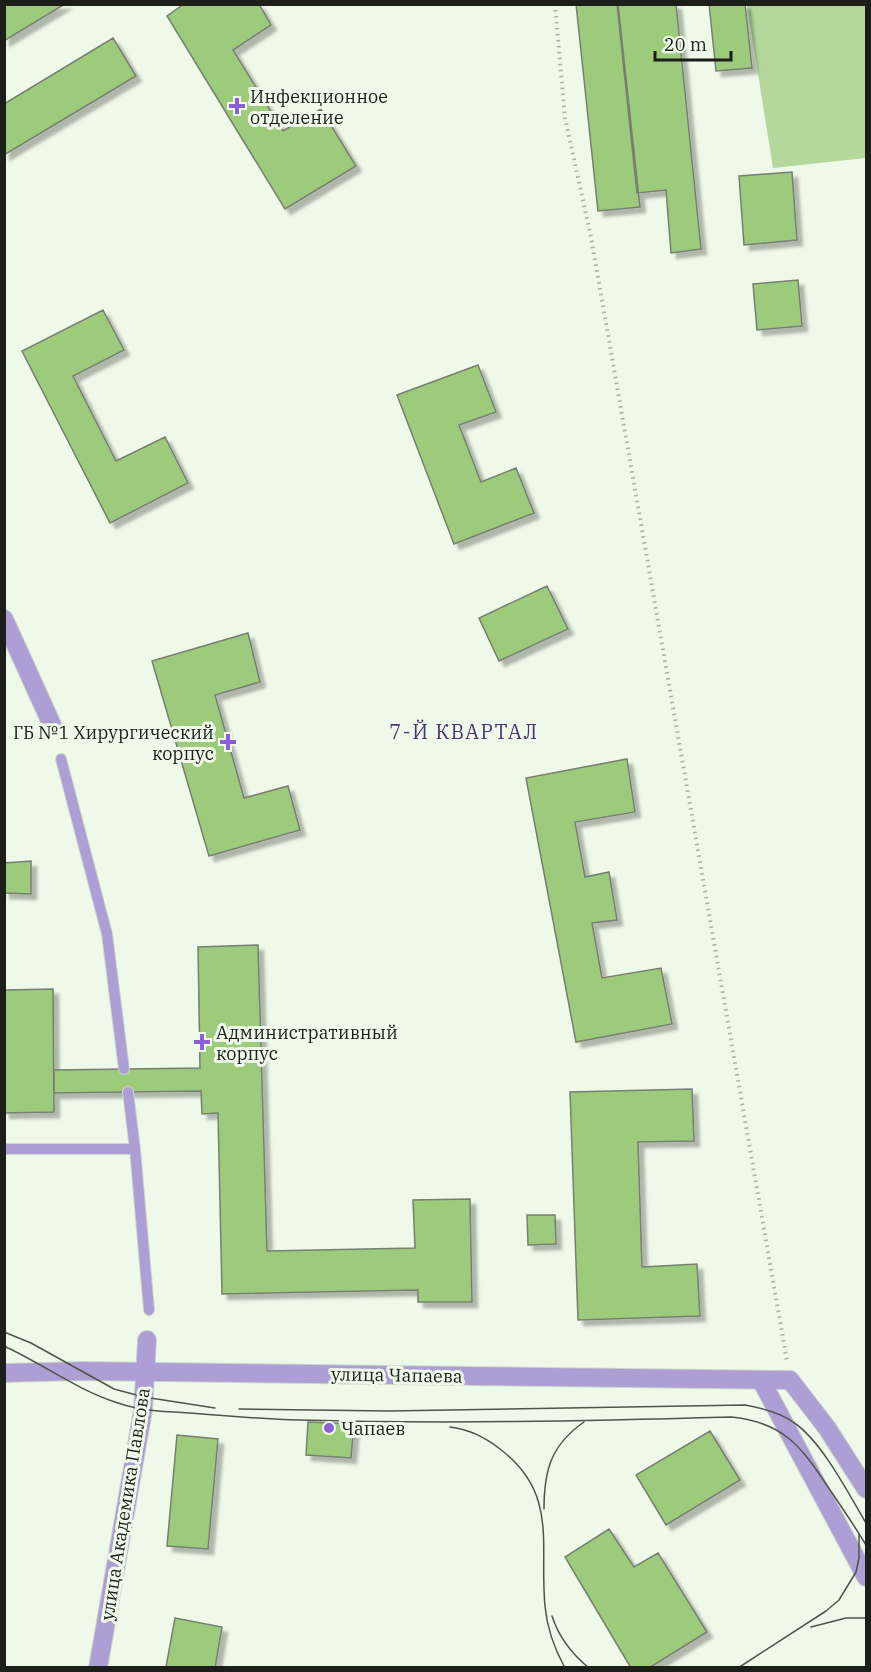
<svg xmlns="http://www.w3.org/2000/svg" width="871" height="1672" viewBox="0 0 871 1672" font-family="'IBM Plex Serif',serif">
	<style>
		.green { fill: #b4d89b }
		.building { fill: #9dcb7b; stroke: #777f72; stroke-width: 1.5; filter: url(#shadow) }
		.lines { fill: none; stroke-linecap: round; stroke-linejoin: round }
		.lane-casing { stroke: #cdd6c8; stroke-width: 12 }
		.street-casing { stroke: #cdd6c8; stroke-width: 20 }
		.path { stroke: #a8afa3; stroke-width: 4; stroke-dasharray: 1.5 4.5; stroke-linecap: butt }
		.lane { stroke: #ad9ed5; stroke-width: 10 }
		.street { stroke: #ad9ed5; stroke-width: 18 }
		.tram { stroke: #50544d; stroke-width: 1.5 }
		.poi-dot { fill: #8a5fd9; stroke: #eff9e9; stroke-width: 2 }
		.labels { text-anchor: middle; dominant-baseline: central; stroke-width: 6; stroke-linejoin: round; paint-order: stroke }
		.poi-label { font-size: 18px; fill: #1b1e19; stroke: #eff9e9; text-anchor: start }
		.street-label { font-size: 18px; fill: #1b1e19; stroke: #eff9e9 }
		.neighbourhood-label { font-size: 20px; letter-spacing: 1.5px; fill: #493571; stroke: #eff9e9 }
	</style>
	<defs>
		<filter id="shadow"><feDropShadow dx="5.5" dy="5.5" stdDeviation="1.5" flood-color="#0004"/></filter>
	</defs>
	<rect width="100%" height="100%" fill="#eff9e9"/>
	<path class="green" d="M747 5H866V158L773 168Z"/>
	<path class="building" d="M4 4H65L4 41Z
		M184 4H259L271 25 233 50 283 131 321 109 356 166 285 209 167 16Z
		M576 4H618L640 207 598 211Z
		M617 4H676L701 249 671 253 666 190 637 193Z
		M709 4H745L752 68 716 71Z
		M113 38 136 76 4 155V104Z
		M792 172 797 240 744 245 739 176Z
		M798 280 802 326 757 330 753 284Z
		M103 310 124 350 73 376 116 461 165 437 188 483 110 523 22 351Z
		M478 365 496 412 459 425 481 482 516 468 534 513 454 544 397 395Z
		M547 586 568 629 499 661 479 618Z
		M248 633 260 682 215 695 244 798 288 786 300 830 209 856 152 661Z
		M627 759 635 812 575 822 585 877 609 872 617 920 592 923 602 978 661 968 672 1024 576 1042 526 778Z
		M31 861V894L4 893V863Z
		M258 945 267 1251 415 1248 413 1200 470 1199 472 1302H418V1290L222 1294 218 1113 202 1114 201 1091 54 1093V1070L200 1068 198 947Z
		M53 989 54 1112 4 1113V990Z
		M692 1089 694 1141 638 1142 642 1267 697 1264 700 1316 578 1320 570 1092Z
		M527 1215H555L556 1244 528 1245Z
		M308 1422 354 1424 351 1458 306 1455Z
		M710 1431 740 1480 666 1525 636 1475Z
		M177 1435 218 1439 208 1549 167 1546Z
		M609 1529 634 1567 658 1553 707 1632 649 1668H631L565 1557Z
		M175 1618 222 1627 215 1668 166 1667Z"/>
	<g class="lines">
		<g class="lane-casing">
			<path id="lane" d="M61 759 107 934 124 1069
				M128 1092 135 1149 149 1310
				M4 1149H135"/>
		</g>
		<g class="street-casing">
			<path id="street" d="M4 619 53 727
				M4 1373 82 1371 790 1380 827 1428 866 1489
				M761 1380 866 1577
				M98 1668 143 1410 147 1340"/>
		</g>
		<path class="path" d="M555 4 565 118 591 237 787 1361"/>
		<use href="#lane" class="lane"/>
		<use href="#street" class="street"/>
		<path class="tram" d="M4 1332 31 1343 114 1389 144 1397 215 1408
			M4 1346C43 1364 77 1390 118 1403 141 1411 166 1412 190 1413 226 1416 262 1419 299 1420 443 1424 587 1421 731 1417 783 1422 801 1446 828 1487 841 1506 854 1525 866 1545
			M239 1409 389 1411 745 1405C762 1408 779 1412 793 1422 822 1441 848 1493 866 1523
			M450 1427C468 1429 486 1438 500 1449 559 1494 539 1545 545 1606 547 1629 554 1648 565 1668
			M544 1509C544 1470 551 1445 584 1422
			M552 1616C559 1638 572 1654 589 1668
			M811 1627 846 1618H866
			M738 1668 826 1611 839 1600 856 1572 859 1558V1534"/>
	</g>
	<g class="poi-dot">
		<path d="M234 97h6v6h6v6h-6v6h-6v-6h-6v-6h6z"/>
		<path d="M225 733h6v6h6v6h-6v6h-6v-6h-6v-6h6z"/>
		<path d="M199 1033h6v6h6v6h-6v6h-6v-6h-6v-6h6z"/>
		<circle cx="329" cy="1428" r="6"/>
	</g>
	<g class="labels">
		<g class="poi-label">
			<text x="250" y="96">Инфекционное<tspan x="250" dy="21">отделение</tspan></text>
			<text x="214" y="732" text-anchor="end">ГБ №1 Хирургический<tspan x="214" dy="21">корпус</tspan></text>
			<text x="216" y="1032">Административный<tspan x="216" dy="21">корпус</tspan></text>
			<text x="341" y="1428">Чапаев</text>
		</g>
		<g class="street-label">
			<text transform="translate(397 1375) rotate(1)">улица Чапаева</text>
			<text transform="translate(125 1504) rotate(-81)">улица Академика Павлова</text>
		</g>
		<g class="neighbourhood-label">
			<text x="464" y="731">7-Й КВАРТАЛ</text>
		</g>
	</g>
	<rect width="871" height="1672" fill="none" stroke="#1b1e19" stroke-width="12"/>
	<path d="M655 51v9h76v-9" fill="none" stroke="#1b1e19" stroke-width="3"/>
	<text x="664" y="51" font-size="18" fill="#1b1e19" stroke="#eff9e9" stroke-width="4.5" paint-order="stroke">20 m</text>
</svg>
